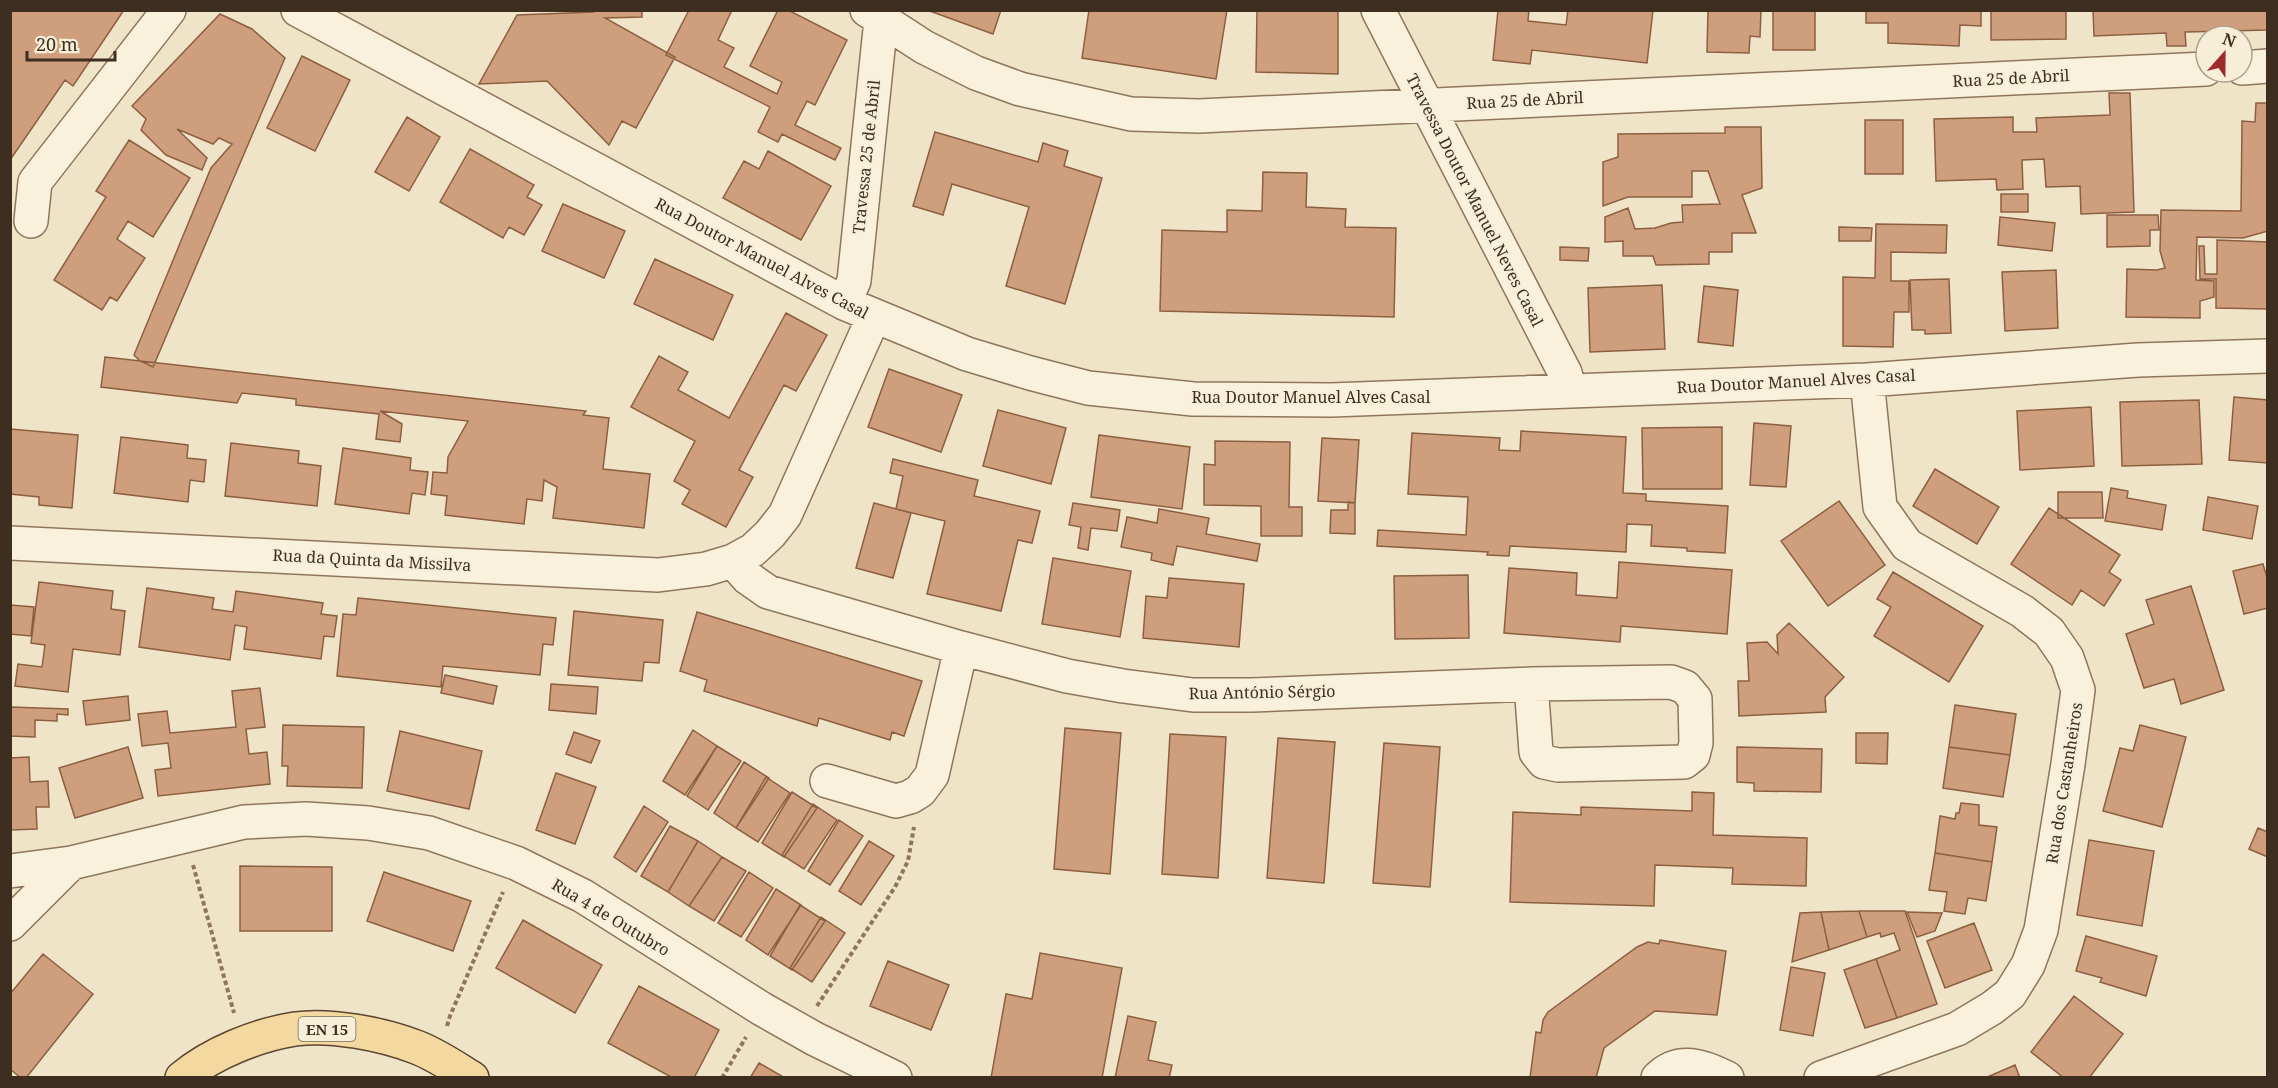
<svg xmlns="http://www.w3.org/2000/svg" width="2278" height="1088" viewBox="0 0 2278 1088" font-family="'Noto Serif',serif">
	<style>
		.building { fill: #cf9f7d; stroke: #8d5f41; stroke-width: 1.5 }
		.lines { fill: none; stroke-linecap: round; stroke-linejoin: round }
		.minor-casing { stroke: #8d765c; stroke-width: 36 }
		.major-casing { stroke: #5b4430; stroke-width: 36 }
		.path { stroke: #8d765c; stroke-width: 4; stroke-dasharray: 4.5 3; stroke-linecap: butt }
		.minor { stroke: #faf1dc; stroke-width: 33 }
		.major { stroke: #f3d9a0; stroke-width: 33 }
		.labels { text-anchor: middle; dominant-baseline: central; stroke-width: 4.5; stroke-linejoin: round; paint-order: stroke }
		.shield { fill: #f7eed8; stroke: #756857; stroke-width: 1.5 }
		.shield-label { font-size: 15px; font-weight: bold; fill: #3d2e20 }
		.street-label { font-size: 16px; fill: #3d2e20; stroke: #f7eed8 }
	</style>
	<rect width="100%" height="100%" fill="#f0e4c8"/>
	<path class="building" d="M10 10H124L73 86 65 80 10 160Z
		M589 10H642V17L605 18 675 57 636 128 622 121 609 145 547 81 479 84 517 15 592 12Z
		M689 10H732L718 40 734 48 724 67 777 94 782 82 750 66 778 10H788L847 40 815 105 807 101 795 125 841 148 835 160 782 134 778 142 758 132 770 107 666 55Z
		M927 10H1001L993 34Z
		M1089 10H1227L1216 79 1082 58Z
		M1257 10H1338V74L1256 72Z
		M1498 10H1529L1528 21 1566 25 1568 10H1653L1647 63 1532 50 1530 64 1493 60Z
		M1708 10H1761L1760 37 1750 36 1749 53 1707 52Z
		M1773 10H1815V50H1773Z
		M1866 10H1981V26L1960 25 1959 46 1888 43V23H1866Z
		M1991 10H2066V39L1991 40Z
		M2093 10H2268V30L2185 32 2186 46H2167L2166 33 2094 36Z
		M220 14 252 29 285 58 153 367 140 361 134 355 211 168 232 144 219 138 213 144 177 129 207 158 202 170 166 155 141 130 146 119 132 106Z
		M302 56 350 80 315 151 267 128Z
		M2109 93H2130L2134 212 2081 214 2080 186 2046 187 2044 159 2022 160 2023 189 1997 190 1996 179 1936 181 1934 119 2013 117V132H2037L2036 118 2110 115Z
		M2256 103H2268V231L2243 238 2197 237 2196 280 2214 281V297L2200 301V318L2126 317 2127 269 2157 270 2165 268 2160 251 2161 210 2241 211 2242 121 2255 122Z
		M407 117 440 137 409 191 375 172Z
		M1865 120H1903V174H1865Z
		M1725 127H1761L1762 188 1742 195 1756 233H1732V252H1709V264L1656 265 1653 256H1623V241L1605 242V217L1628 208 1635 229 1655 228 1671 223 1683 222 1682 205 1720 204 1708 171H1692V197H1628L1603 206V162L1618 157V134L1725 133Z
		M935 132 1038 162 1043 143 1068 151 1064 166 1102 178 1065 304 1006 286 1029 207 952 184 943 215 913 206Z
		M129 140 190 178 153 237 128 221 117 239 145 258 117 301 110 297 102 310 54 280 106 197 96 191Z
		M470 149 534 185 527 197 542 205 524 235 509 227 503 238 440 202Z
		M768 151 831 186 801 240 723 198 744 161 759 169Z
		M1263 172 1307 173 1306 207 1346 209 1345 227 1396 228 1394 317 1160 311 1162 230 1227 232V210L1262 211Z
		M2001 194H2028V212H2001Z
		M563 204 625 231 604 278 542 251Z
		M2107 215H2158L2159 230H2150V246L2107 247Z
		M2000 217 2055 223 2052 251 1998 245Z
		M1876 224 1947 225 1946 253 1891 252V281H1909V312H1894L1893 347 1843 346V277L1875 278Z
		M1839 227 1872 228 1871 241H1839Z
		M2217 240 2268 242V309L2216 308V279H2200L2199 246H2204L2205 274H2217Z
		M1560 247 1589 248 1588 261 1560 260Z
		M655 259 733 295 713 340 634 304Z
		M2056 270 2058 328 2005 331 2002 272Z
		M1949 279 1951 333 1925 334V330H1912L1910 280Z
		M1662 285 1665 349 1590 352 1588 288Z
		M1704 286 1738 290 1733 346 1698 342Z
		M786 313 827 335 796 391 784 385 739 470 753 477 726 527 682 504 690 490 674 481 695 441 631 407 659 356 688 372 678 390 729 418Z
		M105 357 586 411 583 415 609 418 603 469 650 474 644 528 553 518 557 487 544 480 542 501 527 499 524 524 445 515 447 496 431 494 433 472 447 473 448 457 468 421 380 411 402 424 400 442 376 439 379 414 296 405V399L242 393 237 403 101 387Z
		M889 369 962 395 941 452 868 427Z
		M2234 397 2268 400V463L2229 460Z
		M2199 400 2202 464 2122 466 2120 402Z
		M2091 407 2094 466 2020 470 2017 411Z
		M998 410 1066 428 1051 484 983 466Z
		M1754 423 1791 426 1786 487 1750 485Z
		M1722 427V489H1643L1642 428Z
		M10 429 78 435 72 508 39 505V497L10 494Z
		M1521 431 1626 437 1623 493 1646 494V501L1728 506 1725 553 1687 551V548L1651 546 1652 525 1627 524 1626 552 1510 546 1509 556 1487 555 1488 552 1377 546 1378 530 1466 535 1468 497 1408 494 1412 433 1500 438 1499 450 1520 451Z
		M1099 435 1190 447 1182 509 1091 497Z
		M121 437 188 445 187 458 206 460 204 482 190 480 188 502 114 493Z
		M1322 438 1359 440 1355 503 1318 501Z
		M1215 441 1290 442 1289 507H1302V536H1261V506L1204 505V464L1215 465Z
		M231 443 299 451 298 463 321 466 317 506 225 496Z
		M343 448 411 458 410 470 428 472 425 495 412 493 409 514 335 504Z
		M893 459 978 480 974 496 1040 511 1032 543 1018 540 1001 611 927 594 945 521 896 509 903 476 890 473Z
		M1935 469 1999 507 1977 544 1913 506Z
		M2111 488 2128 491 2127 498 2166 505 2162 530 2105 521Z
		M2058 492H2102L2103 518H2058Z
		M2208 497 2258 506 2252 539 2203 530Z
		M1839 501 1885 565 1828 606 1781 541Z
		M1348 502 1355 503V534L1330 533 1331 510H1348Z
		M874 503 911 513 893 578 856 568Z
		M1073 503 1120 510 1117 531 1091 528 1088 550 1078 548 1081 527 1069 525Z
		M2049 508 2120 555 2109 572 2121 580 2104 606 2081 590 2072 605 2011 564Z
		M1159 509 1209 518 1206 534 1260 544 1257 561 1177 546 1173 565 1151 560 1152 553 1121 547 1127 517 1157 523Z
		M1053 558 1131 571 1120 637 1042 624Z
		M1619 562 1732 570 1727 634 1621 626 1620 642 1504 633 1509 568 1577 573 1576 595 1617 598Z
		M2263 564 2268 581V608L2244 614 2233 571Z
		M1893 572 1983 626 1949 682 1874 636 1891 607 1877 599Z
		M1468 575 1469 638 1395 639 1394 576Z
		M1169 578 1244 584 1239 647 1143 638 1146 596 1167 598Z
		M39 582 113 591 111 609 125 611 120 655 73 649 68 692 15 686 18 664 42 667 45 645 31 643Z
		M2191 586 2224 690 2181 704 2174 679 2144 688 2126 634 2154 624 2146 600Z
		M147 588 214 598 212 609 233 612 236 591 323 603 321 614 337 616 334 637 324 636 321 659 244 649 247 627 235 625 230 660 139 647Z
		M358 598 556 618 553 645 543 644 540 675 443 666 441 687 337 676 343 614 356 615Z
		M10 605 34 607 31 636 10 634Z
		M574 611 663 620 659 663 644 662 642 681 568 675Z
		M697 612 922 681 904 736 892 732 890 740 819 718 817 726 704 691 707 680 680 671Z
		M1789 623 1844 677 1825 697 1826 712 1739 716 1738 681H1749L1747 643 1767 642 1778 654 1777 635Z
		M445 675 497 686 493 704 441 693Z
		M551 684 598 687 596 714 549 710Z
		M260 688 265 727 246 729 249 754 267 752 270 784 158 796 155 770 171 768 168 743 142 746 138 714 167 711 170 733 236 727 232 691Z
		M128 696 130 720 86 725 83 701Z
		M1955 705 2016 714 2010 755 1949 747Z
		M10 707 68 709V715L57 714V721L35 720V737L10 736Z
		M283 725 364 727 362 788 287 786 288 766H282Z
		M2140 725 2186 737 2162 827 2103 811 2120 748 2133 751Z
		M1065 728 1121 733 1110 874 1054 869Z
		M693 730 717 746 685 795 663 781Z
		M400 731 482 751 469 809 387 791Z
		M574 732 600 741 591 763 566 754Z
		M1856 733H1888L1887 764 1856 763Z
		M1170 734 1226 737 1218 878 1162 874Z
		M1278 738 1335 742 1324 883 1267 878Z
		M1384 743 1440 747 1430 887 1373 883Z
		M717 746 741 761 708 810 687 796Z
		M128 747 143 798 75 818 59 768Z
		M1737 747 1822 749 1821 792 1754 791V783L1737 782Z
		M1949 747 2010 755 2003 797 1943 788Z
		M29 757 30 782 48 781 49 807H36L37 829 10 830V758Z
		M744 762 769 778 736 828 714 813Z
		M556 773 596 787 575 844 536 830Z
		M766 777 790 793 758 842 736 828Z
		M792 792 817 808 784 857 762 843Z
		M1692 792 1714 793 1713 835 1807 838 1806 886 1732 884 1733 868 1655 865 1654 906 1510 902 1513 812 1581 815V807L1692 811Z
		M1961 803 1979 805V825L1997 827 1992 862 1935 853 1940 816 1955 819 1956 813H1959Z
		M813 804 837 820 804 869 782 855Z
		M644 806 668 822 636 872 614 857Z
		M839 820 863 836 830 885 808 871Z
		M670 826 698 841 668 892 641 876Z
		M2258 828 2268 832V857L2249 849Z
		M2089 840 2154 851 2142 926 2077 915Z
		M698 841 722 857 689 906 668 892Z
		M869 841 894 856 861 905 839 891Z
		M1935 853 1992 862 1986 901 1968 898 1965 914 1944 911 1947 892 1929 890Z
		M722 857 746 871 714 921 689 906Z
		M240 866 332 867V931H240Z
		M384 872 471 901 453 951 367 921Z
		M749 872 773 888 741 937 718 923Z
		M776 889 801 905 768 955 746 940Z
		M800 905 825 921 792 970 770 956Z
		M1859 911H1905L1937 1004 1897 1018 1876 959 1900 950 1894 933 1881 937 1880 933 1867 937Z
		M1859 911 1867 937 1829 950 1821 912Z
		M1821 912 1829 950 1792 962 1800 913Z
		M1907 912 1942 913 1935 931 1917 937Z
		M821 917 845 933 812 982 790 968Z
		M523 920 602 965 575 1013 496 968Z
		M1974 923 1992 970 1945 988 1927 941Z
		M2086 936 2157 956 2146 996 2100 982 2102 978 2076 971Z
		M1660 940 1726 951 1717 1015 1655 1011 1604 1048 1596 1078H1530L1536 1032 1541 1033 1543 1020 1548 1012 1637 947 1648 942 1659 944Z
		M1040 953 1122 968 1102 1078H991L1006 994 1032 999Z
		M43 954 93 994 26 1078H21L10 1069V994Z
		M1876 959 1897 1018 1865 1028 1844 970Z
		M888 961 949 985 931 1030 870 1006Z
		M1791 967 1825 973 1813 1036 1780 1030Z
		M639 986 719 1030 694 1078H673L608 1043Z
		M2074 996 2123 1034 2089 1078H2064L2031 1052Z
		M1128 1016 1156 1022 1148 1060 1172 1065 1169 1078H1115Z
		M759 1063 785 1078H750Z
		M2015 1065 2020 1078H1985Z"/>
	<g class="lines">
		<g class="minor-casing">
			<path id="minor" d="M298 10 844 303 967 354 1030 373 1088 388 1193 399 1331 400 1867 380 2138 360 2268 356
				M867 10 924 47 976 73 1020 89 1131 114 1199 116 2206 69
				M1378 10 1565 373 1570 391
				M2242 68 2268 66
				M31 221 35 182 169 10
				M844 303 854 281 882 10
				M10 543 658 575 706 569 733 561 753 550 770 534 785 515 874 316
				M733 561 748 578 768 592 961 648 1067 676 1123 686 1193 695H1252L1531 684 1671 682 1685 687 1695 699 1696 743 1693 755 1684 762 1558 765 1544 762 1536 752 1531 684
				M827 781 896 801 910 797 920 791 932 775 961 648
				M10 871 71 863
				M10 924 71 863 244 822 306 819 368 823 429 833 516 863 583 896 762 1009 815 1039 895 1078
				M1658 1078C1679 1057 1703 1066 1727 1078
				M1821 1078 1957 1029 1992 1008 2010 994 2028 965 2041 930 2068 764 2078 690 2067 658 2049 632 2022 611 1907 545 1880 507 1867 380"/>
		</g>
		<g class="major-casing">
			<path id="major" d="M182 1078C212 1053 257 1035 295 1029 331 1024 382 1034 416 1047 435 1054 454 1067 472 1078"/>
		</g>
		<path class="path" d="M193 865 234 1013
			M817 1006 895 887 908 861 914 827
			M447 1026 450 1016 503 892
			M722 1078 746 1037"/>
		<use href="#minor" class="minor"/>
		<use href="#major" class="major"/>
	</g>
	<g class="labels">
		<rect class="shield" x="298.5" y="1017" width="57" height="24" rx="4.5"/>
		<g class="shield-label">
			<text x="327" y="1029">EN 15</text>
		</g>
		<g class="street-label">
			<text transform="translate(2011 78) rotate(-3)">Rua 25 de Abril</text>
			<text transform="translate(1525 100) rotate(-3)">Rua 25 de Abril</text>
			<text transform="translate(866 157) rotate(-84)">Travessa 25 de Abril</text>
			<text transform="translate(1475 200) rotate(63)">Travessa Doutor Manuel Neves Casal</text>
			<text transform="translate(762 258) rotate(28)">Rua Doutor Manuel Alves Casal</text>
			<text transform="translate(1796 381) rotate(-3)">Rua Doutor Manuel Alves Casal</text>
			<text x="1311" y="397">Rua Doutor Manuel Alves Casal</text>
			<text transform="translate(372 560) rotate(3)">Rua da Quinta da Missilva</text>
			<text transform="translate(1262 692) rotate(-1)">Rua António Sérgio</text>
			<text transform="translate(2064 783) rotate(-81)">Rua dos Castanheiros</text>
			<text transform="translate(611 917) rotate(31)">Rua 4 de Outubro</text>
		</g>
	</g>
	<rect width="2278" height="1088" fill="none" stroke="#3d2e20" stroke-width="24"/>
	<g transform="translate(2224 54) rotate(21)"><circle r="28" fill="#f7eed8" stroke="#ada18e" stroke-width="1.5"/>
	<path d="M0-4.5L10 22L0 15L-10 22Z" fill="#9e2a2b"/>
	<text y="-9" font-size="16" font-weight="bold" text-anchor="middle" fill="#3d2e20">N</text>
	</g>
	<path d="M27 51v9h88v-9" fill="none" stroke="#3d2e20" stroke-width="3"/>
	<text x="36" y="51" font-size="18" fill="#3d2e20" stroke="#f7eed8" stroke-width="4.5" paint-order="stroke">20 m</text>
</svg>
